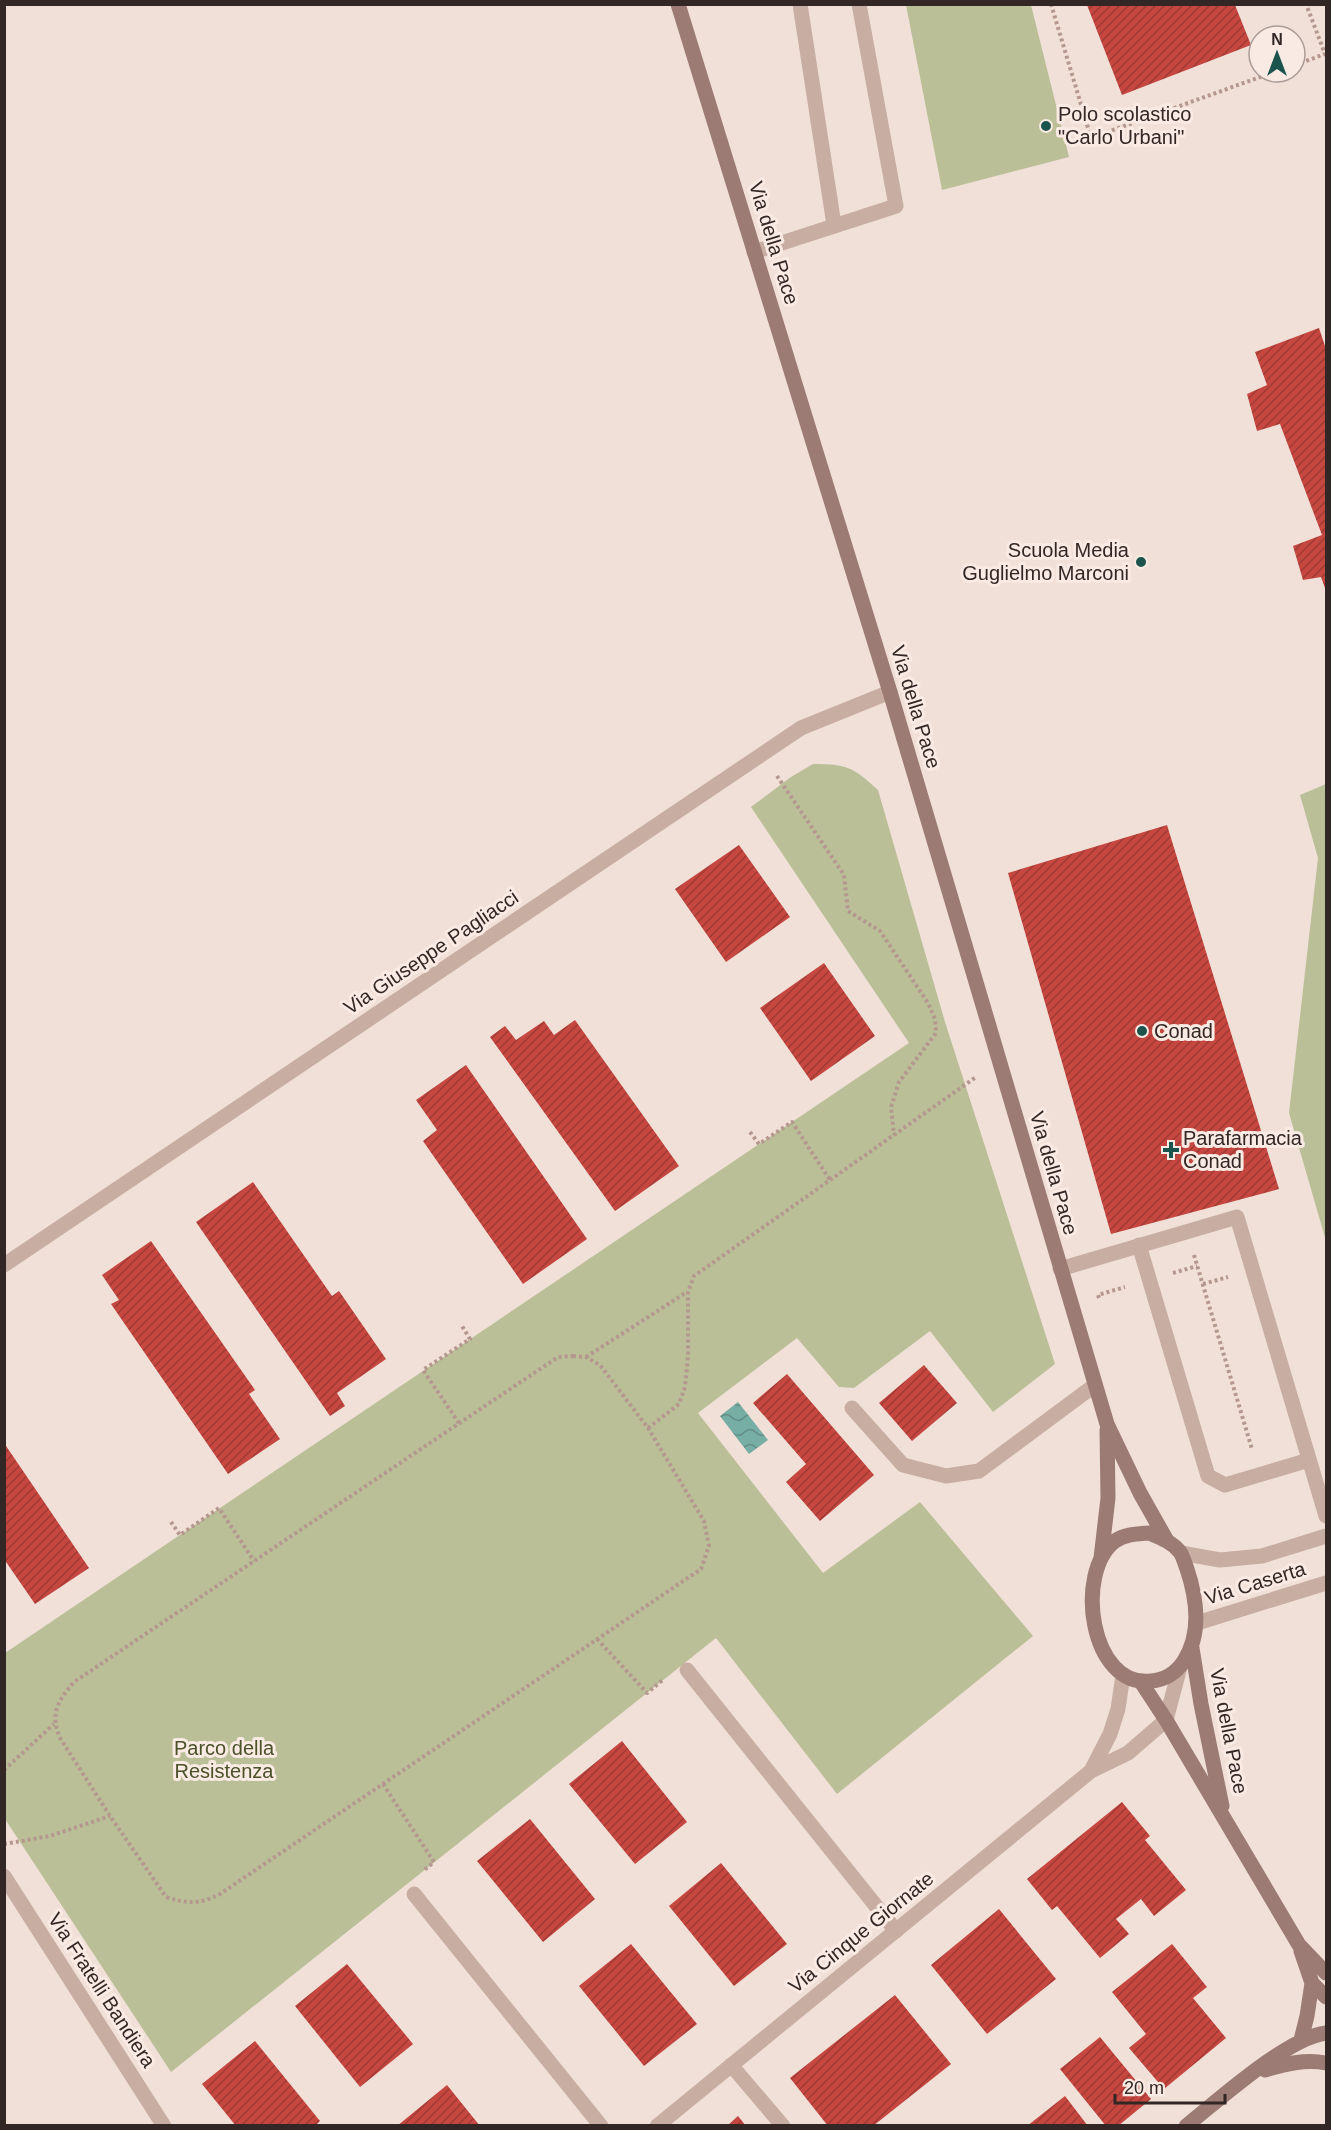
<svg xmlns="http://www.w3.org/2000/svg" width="1331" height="2130" viewBox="0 0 1331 2130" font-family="Helvetica,sans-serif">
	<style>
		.green { fill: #babf98 }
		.water { fill: url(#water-waves) }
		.building { fill: url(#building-hatch) }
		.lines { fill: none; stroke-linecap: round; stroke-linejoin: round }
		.path { stroke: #b4978e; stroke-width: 4; stroke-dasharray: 3 3; stroke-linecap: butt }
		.lane { stroke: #c8ada3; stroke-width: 15 }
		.street { stroke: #c8ada3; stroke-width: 15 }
		.secondary { stroke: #9c7b75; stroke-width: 15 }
		.poi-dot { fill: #1b544d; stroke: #f9eae3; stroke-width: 2 }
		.labels { text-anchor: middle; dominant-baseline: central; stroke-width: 6; stroke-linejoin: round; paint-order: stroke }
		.poi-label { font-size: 20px; fill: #332725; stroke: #f9eae3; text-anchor: start }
		.street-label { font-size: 20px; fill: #332725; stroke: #f9eae3 }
		.park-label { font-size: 20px; fill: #4b5129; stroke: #f9eae3 }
	</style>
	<defs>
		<pattern id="water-waves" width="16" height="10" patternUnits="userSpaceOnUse" patternTransform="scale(1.5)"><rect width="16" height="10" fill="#76ada5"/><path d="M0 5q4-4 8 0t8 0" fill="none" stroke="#618d86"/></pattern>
		<pattern id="building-hatch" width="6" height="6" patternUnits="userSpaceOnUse" patternTransform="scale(1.5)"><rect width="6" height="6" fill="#c64640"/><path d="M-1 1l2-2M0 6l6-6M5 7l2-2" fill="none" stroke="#a13a35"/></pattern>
	</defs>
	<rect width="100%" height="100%" fill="#f1e0d7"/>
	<path class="green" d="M906 5H1031L1069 157 942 190Z
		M813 764C847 764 853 767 878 790L945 1022 1055 1364 993 1412 930 1331 854 1388 839 1387 797 1338 698 1413 823 1573 920 1502 1033 1636 837 1794 716 1638 171 2072 5 1819V1653L909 1043 751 807 791 777Z
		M1326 784V1241L1289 1113 1318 858 1300 795Z"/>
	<path class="water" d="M738 1402 768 1440 749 1454 720 1416Z"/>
	<path class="building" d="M1087 5H1235L1251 45 1122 95Z
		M1319 328 1326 349V591L1321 577 1303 580 1293 546 1322 535 1280 424 1257 431 1247 394 1267 385 1255 352Z
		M1167 825 1279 1189 1111 1234 1008 873Z
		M739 845 790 917 726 962 675 889Z
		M824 963 875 1036 811 1081 760 1008Z
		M575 1020 679 1166 615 1211 490 1037 505 1026 516 1040 544 1021 554 1035Z
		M466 1065 587 1239 523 1284 423 1141 437 1130 416 1100Z
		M253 1182 332 1296 339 1291 386 1359 337 1393 345 1406 330 1416 196 1222Z
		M151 1241 255 1390 249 1394 280 1439 228 1474 111 1304 119 1300 102 1275Z
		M924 1365 957 1403 912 1441 879 1403Z
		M787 1374 874 1475 820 1521 786 1482 806 1464 753 1403Z
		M4 1443 89 1568 35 1604 4 1559Z
		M622 1741 687 1822 635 1864 569 1784Z
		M1122 1802 1150 1836 1145 1840 1186 1890 1154 1916 1141 1899 1116 1919 1129 1934 1100 1958 1057 1906 1052 1910 1027 1879Z
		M530 1819 595 1899 543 1942 477 1861Z
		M721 1863 787 1944 734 1986 669 1906Z
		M999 1909 1056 1979 987 2034 931 1965Z
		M631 1944 697 2024 644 2066 579 1986Z
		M1172 1944 1207 1987 1193 1998 1226 2038 1164 2089 1129 2048 1146 2034 1112 1992Z
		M347 1964 413 2044 360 2087 295 2006Z
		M895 1995 951 2064 873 2126H828L790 2078Z
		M1100 2037 1151 2099 1118 2126H1106L1060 2069Z
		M255 2041 320 2121 315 2126H236L202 2084Z
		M447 2085 480 2126H397Z
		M1065 2096 1088 2126H1027Z
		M738 2116 746 2126H727Z"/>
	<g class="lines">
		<path class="path" d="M1051 4 1091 138 1274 72
			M1295 65 1325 54 1306 4
			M777 776 844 875 848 911 880 931 928 1003 935 1019 936 1033 899 1082 891 1107 894 1135
			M750 1132 759 1144 792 1122 830 1180
			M1194 1255 1252 1449
			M1173 1273 1197 1266
			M1203 1284 1228 1277
			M1099 1298 1098 1295 1125 1287
			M573 1356 586 1357 600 1365 648 1428 704 1521 709 1546 701 1569 220 1894C201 1904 187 1904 166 1897L110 1816 60 1738C50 1714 57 1702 74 1682L543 1367 558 1357Z
			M586 1357 687 1292
			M459 1423 423 1370 470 1339 462 1326
			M648 1428 679 1404 685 1387 688 1356V1292L694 1276 976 1077
			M171 1522 180 1535 219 1508 254 1561
			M597 1639 647 1693 664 1679
			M4 1770 54 1724
			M383 1784 434 1862 423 1871
			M4 1844 50 1836 110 1816"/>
		<path class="lane" d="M800 4 834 225
			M754 252 896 206 859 4
			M1139 1245 1208 1476 1225 1485 1309 1460
			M1060 1269 1237 1217 1326 1516
			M852 1408 903 1465 946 1476 979 1471 1095 1385
			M687 1670 896 1931
			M414 1894 601 2126"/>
		<path class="street" d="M4 1265 801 728 890 692
			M1181 1553 1220 1560 1262 1556 1326 1536
			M1197 1623 1326 1583
			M1091 1771 1110 1734 1118 1709 1123 1675
			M4 1876 164 2126
			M731 2065 783 2126
			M657 2126 1091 1771 1128 1753 1166 1720 1180 1667"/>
		<path class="secondary" d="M678 4 890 692 1107 1424 1140 1493 1166 1539
			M1149 1533C1161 1538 1172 1542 1180 1552 1183 1556 1185 1564 1187 1569 1197 1599 1202 1633 1184 1661 1176 1673 1165 1680 1151 1681 1090 1688 1074 1572 1115 1541 1125 1534 1137 1534 1149 1533Z
			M1101 1558 1108 1498 1107 1430
			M1192 1648 1201 1704 1222 1806
			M1141 1682 1166 1720 1299 1945 1326 1973
			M1301 1951 1312 1983 1326 1997
			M1301 2040 1307 2016 1312 1983
			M1265 2070C1285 2064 1305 2059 1326 2063
			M1186 2126C1220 2099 1287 2038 1326 2033"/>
	</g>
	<g class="poi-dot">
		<circle cx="1046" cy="126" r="6"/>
		<circle cx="1141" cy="562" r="6"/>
		<circle cx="1142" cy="1031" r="6"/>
		<path d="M1168 1141h6v6h6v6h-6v6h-6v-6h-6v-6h6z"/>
	</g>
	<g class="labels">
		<g class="poi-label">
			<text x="1058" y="114">Polo scolastico<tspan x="1058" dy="23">"Carlo Urbani"</tspan></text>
			<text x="1129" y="550" text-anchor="end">Scuola Media<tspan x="1129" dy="23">Guglielmo Marconi</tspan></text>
			<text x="1154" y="1031">Conad</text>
			<text x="1183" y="1138">Parafarmacia<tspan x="1183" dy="23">Conad</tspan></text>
		</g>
		<g class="street-label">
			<text transform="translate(774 243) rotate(73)">Via della Pace</text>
			<text transform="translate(916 707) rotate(73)">Via della Pace</text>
			<text transform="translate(431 952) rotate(-34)">Via Giuseppe Pagliacci</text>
			<text transform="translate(1054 1173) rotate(74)">Via della Pace</text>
			<text transform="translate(1255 1583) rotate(-17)">Via Caserta</text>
			<text transform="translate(1229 1731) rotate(79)">Via della Pace</text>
			<text transform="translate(861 1932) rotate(-39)">Via Cinque Giornate</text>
			<text transform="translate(102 1990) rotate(57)">Via Fratelli Bandiera</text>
		</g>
		<g class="park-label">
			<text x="224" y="1748">Parco della<tspan x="224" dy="23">Resistenza</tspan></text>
		</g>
	</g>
	<rect width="1331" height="2130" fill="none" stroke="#332725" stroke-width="12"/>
	<g transform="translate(1277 54)"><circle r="28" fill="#f9eae3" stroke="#aa9c97" stroke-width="1.5"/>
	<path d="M0-4.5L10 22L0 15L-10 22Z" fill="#1b544d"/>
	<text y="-9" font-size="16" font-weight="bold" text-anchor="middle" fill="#332725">N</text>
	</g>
	<path d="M1115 2094v9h110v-9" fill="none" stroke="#332725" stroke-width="3"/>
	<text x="1124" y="2094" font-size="18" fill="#332725" stroke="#f9eae3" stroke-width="4.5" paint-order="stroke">20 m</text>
</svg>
